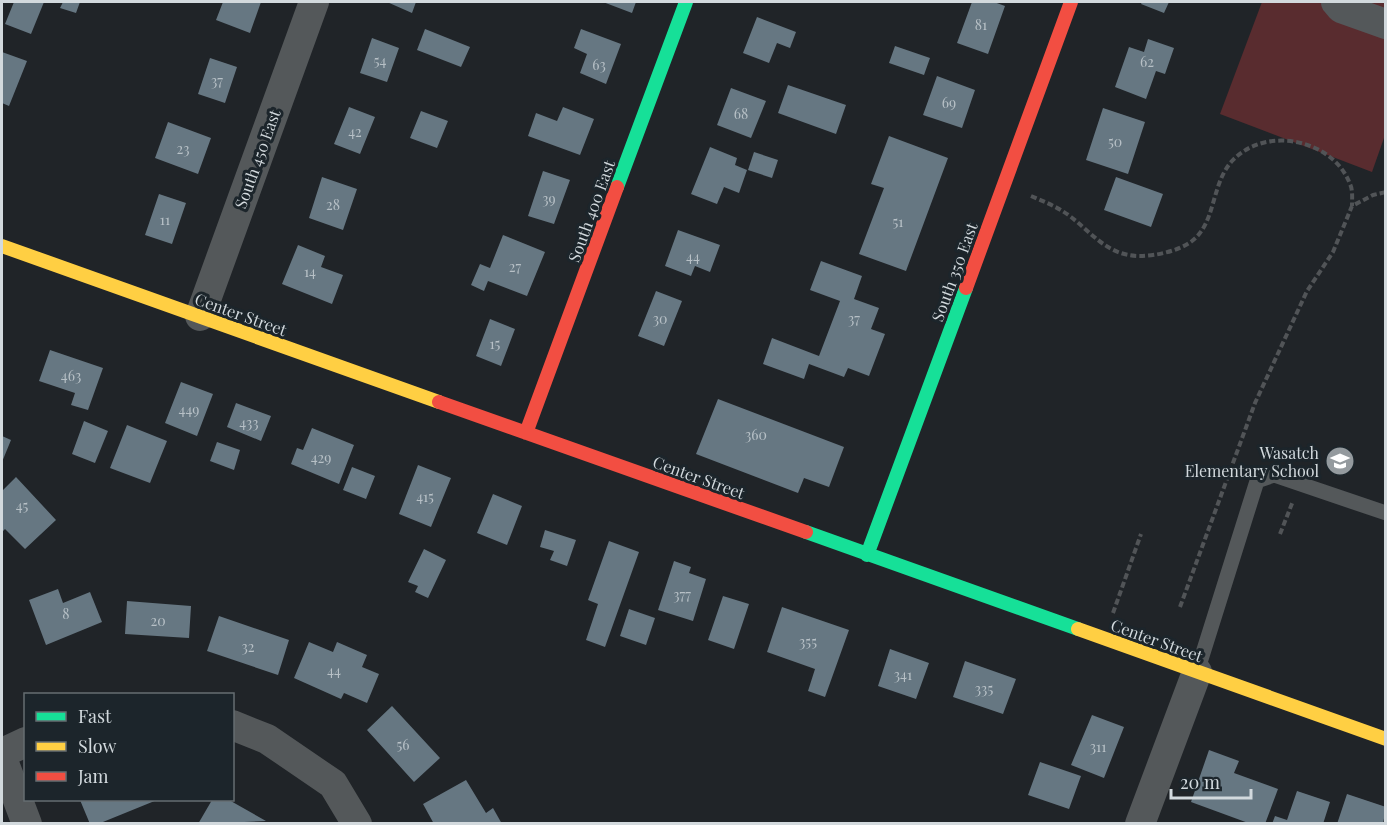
<svg xmlns="http://www.w3.org/2000/svg" width="1387" height="825" viewBox="0 0 1387 825" font-family="'Playfair Display',serif">
	<style>
		.green { fill: #592c2f }
		.building { fill: #667782 }
		.lines { fill: none; stroke-linecap: round; stroke-linejoin: round }
		.path { stroke: #515457; stroke-width: 4; stroke-dasharray: 6 3; stroke-linecap: butt }
		.lane { stroke: #54585a; stroke-width: 15 }
		.street { stroke: #54585a; stroke-width: 30 }
		.fast { stroke: #16e098; stroke-width: 14 }
		.slow { stroke: #ffcf43; stroke-width: 14 }
		.jam { stroke: #f24e42; stroke-width: 14 }
		.labels { text-anchor: middle; dominant-baseline: central; stroke-width: 6; stroke-linejoin: round; paint-order: stroke }
		.number-label { font-size: 14px; fill: #b7c0c6 }
		.street-label { font-size: 16px; fill: #d2d9dd; stroke: #1c252b }
		.poi-label { font-size: 16px; fill: #d2d9dd; stroke: #1c252b; text-anchor: end }
	</style>
	<rect width="100%" height="100%" fill="#202428"/>
	<path class="green" d="M1262 2H1385V135L1372 172 1220 114Z"/>
	<path class="building" d="M14 2H44L31 34 5 24Z
		M63 2H80L76 13 60 8Z
		M223 2H261L250 33 216 20Z
		M387 2H416L412 13Z
		M603 2H636L632 13Z
		M972 2H994L1005 6 988 54 957 43Z
		M1142 2H1169L1164 13 1141 4Z
		M757 17 796 32 790 48 777 43 769 63 743 53Z
		M425 29 470 47 461 67 417 50Z
		M581 29 621 44 606 84 580 73 587 54 574 48Z
		M372 38 399 48 387 82 360 73Z
		M1148 39 1174 48 1165 74 1156 71 1146 99 1115 87 1129 47 1144 52Z
		M895 46 930 58 924 75 889 63Z
		M2 52 27 61 9 106 2 103Z
		M210 58 237 67 225 103 198 94Z
		M937 76 975 90 962 128 923 115Z
		M788 85 846 105 836 134 778 113Z
		M731 88 766 101 751 138 717 125Z
		M349 107 375 117 360 154 334 144Z
		M563 107 594 119 580 155 528 136 536 113 557 121Z
		M1103 108 1145 122 1128 174 1086 160Z
		M421 111 448 121 437 148 410 138Z
		M168 122 211 138 198 174 155 158Z
		M889 136 948 158 906 271 859 254 884 188 871 184Z
		M710 147 737 158 735 165 747 170 739 193 724 187 717 204 691 194Z
		M754 152 778 160 772 178 748 170Z
		M543 171 570 180 554 224 528 216Z
		M322 177 357 189 343 230 309 218Z
		M1116 177 1163 194 1151 227 1104 210Z
		M159 194 186 203 172 244 145 235Z
		M678 230 720 245 710 272 695 266 691 276 665 266Z
		M503 235 545 252 527 296 488 281 484 291 471 285 480 264 490 268Z
		M298 245 325 256 321 267 343 275 332 304 282 284Z
		M821 261 862 276 854 299 879 308 871 329 885 334 869 376 848 368 844 377 809 364 804 379 763 364 772 338 819 356 840 301 810 290Z
		M656 291 682 301 664 346 638 336Z
		M490 319 515 329 501 366 476 356Z
		M50 350 103 368 88 410 71 405 75 393 39 381Z
		M181 382 213 394 197 436 165 423Z
		M718 399 844 447 829 487 804 478 798 493 696 454Z
		M236 403 271 416 261 441 227 427Z
		M84 421 108 431 95 463 72 454Z
		M127 425 167 441 150 483 110 468Z
		M312 428 354 445 339 484 291 464 297 448 303 450Z
		M2 436 11 440 2 462Z
		M217 442 240 450 234 470 210 461Z
		M418 465 451 478 431 527 399 514Z
		M352 467 375 476 366 499 343 490Z
		M16 477 56 520 25 549 5 529 2 532V491Z
		M493 494 522 506 507 545 477 533Z
		M545 530 576 540 567 566 550 560 554 551 540 547Z
		M609 541 639 552 605 647 586 640 598 604 588 600Z
		M424 549 446 560 428 598 415 592 418 586 408 582Z
		M674 561 691 567 689 573 706 579 693 621 658 610Z
		M58 589 63 603 90 592 102 622 46 645 29 600Z
		M723 596 749 604 734 649 708 640Z
		M127 601 191 606 189 638 125 634Z
		M782 607 849 630 825 697 808 691 815 669 767 652Z
		M629 609 655 618 646 645 620 636Z
		M219 616 289 640 278 675 207 651Z
		M309 642 333 652 337 642 367 655 362 667 379 674 367 703 344 693 341 699 294 678Z
		M890 649 929 663 916 699 878 686Z
		M965 661 1016 679 1003 714 953 697Z
		M392 706 440 758 414 782 367 730Z
		M1092 715 1124 727 1104 778 1071 765Z
		M1209 750 1239 761 1234 773 1278 789 1265 824H1251L1191 802Z
		M1040 762 1081 776 1069 809 1028 795Z
		M466 780 486 813 493 808 502 824H434L423 804Z
		M1297 791 1330 802 1323 824H1272L1275 816 1287 820Z
		M1347 794 1386 807 1383 824H1337Z
		M80 800H157L98 824H90Z
		M212 800H229L266 821 198 824Z"/>
	<g class="lines">
		<path class="path" d="M1031 196C1045 202 1058 207 1071 217 1093 234 1108 256 1140 256 1155 256 1179 251 1192 241 1216 223 1211 184 1232 161 1265 125 1333 139 1350 184 1353 190 1352 199 1352 206
			M1280 534 1293 501
			M1180 607 1255 403 1307 291 1333 252 1352 206 1373 195 1386 192
			M1113 613 1141 534"/>
		<path class="lane" d="M1197 672 1257 481 1274 475 1386 513"/>
		<path class="street" d="M1336 2 1341 8 1386 24
			M200 316 314 2
			M232 725 267 739 333 784 357 824
			M2 753 26 742
			M2 758 27 824
			M1140 824 1197 672"/>
		<path class="fast" d="M617 187 686 2
			M806 532 1078 629
			M867 555 966 288"/>
		<path class="slow" d="M2 246 439 402
			M1078 629 1386 739"/>
		<path class="jam" d="M966 288 1071 2
			M439 402 806 532
			M526 433 617 187"/>
	</g>
	<defs>
		<g id="school-disc" transform="scale(1.5)"><circle r="9.5" fill="#949a9e" stroke="#1c252b"/><path d="M0-5L7-2L0 1L-7-2ZM-4 1L0 2.5L4 1V4Q0 6-4 4Z" fill="#fff"/></g>
	</defs>
	<g fill-rule="evenodd">
		<use href="#school-disc" x="1340" y="461"/>
	</g>
	<g class="labels">
		<g class="number-label">
			<text x="981" y="24">81</text>
			<text x="380" y="60">54</text>
			<text x="1147" y="61">62</text>
			<text x="599" y="64">63</text>
			<text x="217" y="80">37</text>
			<text x="949" y="102">69</text>
			<text x="741" y="113">68</text>
			<text x="355" y="131">42</text>
			<text x="1115" y="141">50</text>
			<text x="183" y="148">23</text>
			<text x="549" y="198">39</text>
			<text x="333" y="204">28</text>
			<text x="165" y="219">11</text>
			<text x="898" y="221">51</text>
			<text x="693" y="256">44</text>
			<text x="515" y="266">27</text>
			<text x="310" y="271">14</text>
			<text x="660" y="318">30</text>
			<text x="854" y="318">37</text>
			<text x="495" y="343">15</text>
			<text x="71" y="375">463</text>
			<text x="189" y="409">449</text>
			<text x="249" y="422">433</text>
			<text x="756" y="434">360</text>
			<text x="321" y="457">429</text>
			<text x="425" y="496">415</text>
			<text x="22" y="505">45</text>
			<text x="682" y="594">377</text>
			<text x="66" y="613">8</text>
			<text x="158" y="620">20</text>
			<text x="808" y="641">355</text>
			<text x="248" y="646">32</text>
			<text x="334" y="670">44</text>
			<text x="903" y="674">341</text>
			<text x="984" y="688">335</text>
			<text x="403" y="744">56</text>
			<text x="1098" y="746">311</text>
		</g>
		<g class="street-label">
			<text transform="translate(257 159) rotate(-70)">South 450 East</text>
			<text transform="translate(591 211) rotate(-70)">South 400 East</text>
			<text transform="translate(954 272) rotate(-70)">South 350 East</text>
			<text transform="translate(241 314) rotate(20)">Center Street</text>
			<text transform="translate(699 477) rotate(20)">Center Street</text>
			<text transform="translate(1157 640) rotate(20)">Center Street</text>
		</g>
		<g class="poi-label">
			<text x="1319" y="452">Wasatch<tspan x="1319" dy="18">Elementary School</tspan></text>
		</g>
	</g>
	<rect width="1387" height="825" fill="none" stroke="#d2d9dd" stroke-width="6"/>
	<rect x="24" y="693" width="210" height="108" fill="#1c252b" stroke="#656d72" stroke-width="1.5"/>
	<rect x="36" y="712" width="30" height="9" fill="#16e098" stroke="#656d72" stroke-width="1.5"/>
	<text x="78" y="723" font-size="18" fill="#d2d9dd">Fast</text>
	<rect x="36" y="742" width="30" height="9" fill="#ffcf43" stroke="#656d72" stroke-width="1.5"/>
	<text x="78" y="753" font-size="18" fill="#d2d9dd">Slow</text>
	<rect x="36" y="772" width="30" height="9" fill="#f24e42" stroke="#656d72" stroke-width="1.5"/>
	<text x="78" y="783" font-size="18" fill="#d2d9dd">Jam</text>
	<path d="M1171 789v9h80v-9" fill="none" stroke="#d2d9dd" stroke-width="3"/>
	<text x="1180" y="789" font-size="18" fill="#d2d9dd" stroke="#1c252b" stroke-width="4.5" paint-order="stroke">20 m</text>
</svg>
